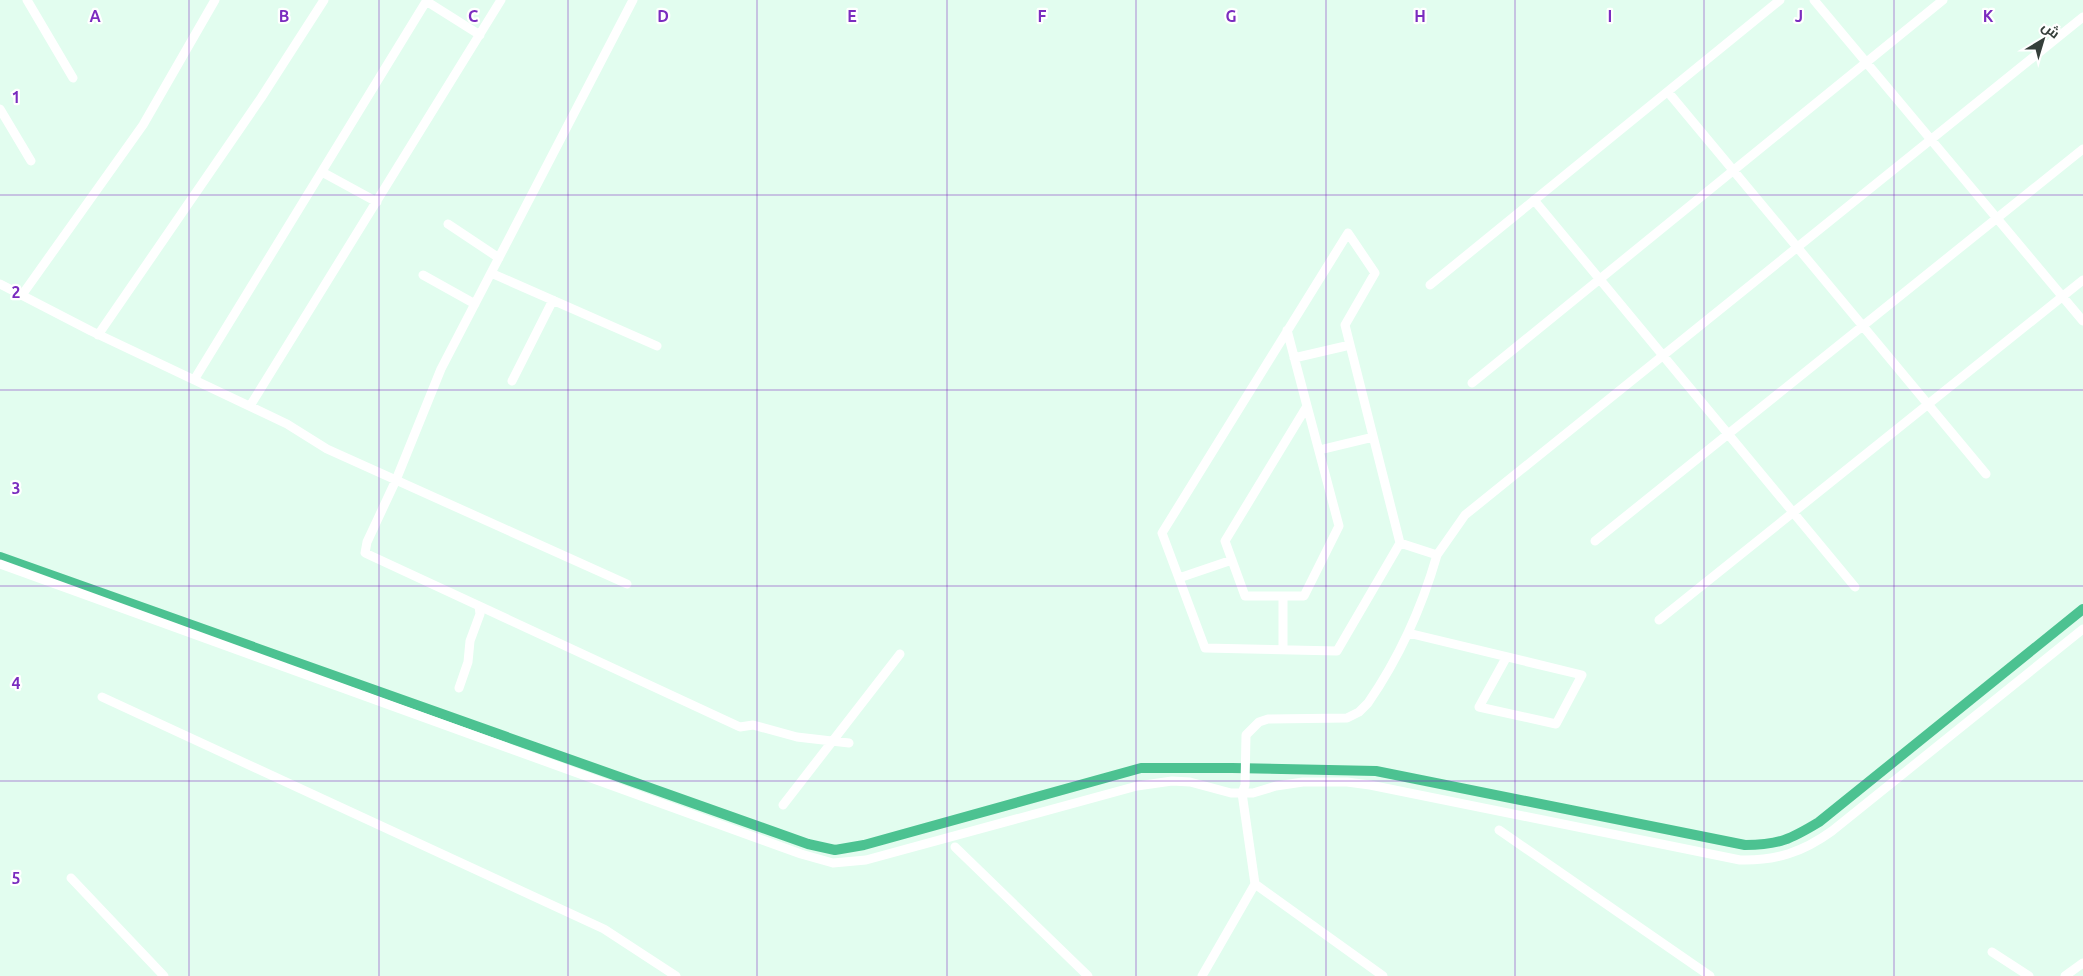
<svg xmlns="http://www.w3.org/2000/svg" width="2083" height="976" viewBox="0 0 2083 976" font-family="Ubuntu,Cairo,sans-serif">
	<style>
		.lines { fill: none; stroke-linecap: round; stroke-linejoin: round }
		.canal { stroke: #4cc291; stroke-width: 10 }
		.street { stroke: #fff; stroke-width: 9 }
		.grid { fill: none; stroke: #7b2cbf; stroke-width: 1; stroke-opacity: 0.55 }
		.grid-label { font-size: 16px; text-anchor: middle; font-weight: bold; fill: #7b2cbf; stroke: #fff; stroke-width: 4.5; stroke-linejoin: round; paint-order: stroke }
	</style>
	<rect width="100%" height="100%" fill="#e2fdef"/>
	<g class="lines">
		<path class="canal" d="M0 557 808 844 835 850 864 845 1141 768H1232L1376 771 1745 845C1779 845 1791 839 1819 822L2083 609"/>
		<path class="street" d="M27 0 73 78
			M633 0 441 369 396 480 367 542 365 553 740 727 753 725 797 737 849 743
			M1814 0 2083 321
			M426 1 480 35
			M1668 92 1986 474
			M0 109 31 161
			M322 172 377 202
			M1534 200 1855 587
			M448 224 499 258
			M1348 233 1375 273 1345 325 1400 543 1337 651 1205 648 1162 533Z
			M491 273 657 346
			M423 275 475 304
			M0 284 91 331 287 424 327 449 627 584
			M1430 285 1780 0
			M22 295 143 125 215 0
			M1287 330 1307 406 1225 541 1245 596H1304L1339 526 1307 406
			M98 335 261 98 324 0
			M1294 358 1350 345
			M194 380 427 0
			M512 381 553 300
			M1472 383 1943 0
			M250 406 501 0
			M1319 450 1373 437
			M1595 541 2083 149
			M1400 543 1437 555 1465 515 2083 17
			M0 564 801 854 833 863 866 860 1137 786 1172 781 1190 782 1231 793H1253L1276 786 1303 782H1347L1370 785 1740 860C1776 861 1803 852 1832 831L2083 629
			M1179 578 1232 560
			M1283 596V650
			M1659 620 2083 280
			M1408 633 1582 675 1556 724 1479 707 1506 658
			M459 688 468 662 470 641 480 614 479 606
			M102 697 604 929 676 976
			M783 805 900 654
			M1499 830 1710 976
			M955 847 1088 976
			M71 878 164 976
			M1255 884 1383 976
			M1992 952 2029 976
			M1202 976 1255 884 1242 793 1245 785 1246 735 1259 722 1268 719 1347 718 1359 712 1368 703C1399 658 1422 607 1437 555
			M2065 976 2083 963"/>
	</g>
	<path class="grid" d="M189 0V976M379 0V976M568 0V976M757 0V976M947 0V976M1136 0V976M1326 0V976M1515 0V976M1704 0V976M1894 0V976M0 195H2083M0 390H2083M0 586H2083M0 781H2083"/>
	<g class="grid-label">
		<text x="95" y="22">A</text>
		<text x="284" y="22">B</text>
		<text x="473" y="22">C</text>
		<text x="663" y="22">D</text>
		<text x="852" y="22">E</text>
		<text x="1042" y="22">F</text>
		<text x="1231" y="22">G</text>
		<text x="1420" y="22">H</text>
		<text x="1610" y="22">I</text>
		<text x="1799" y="22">J</text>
		<text x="1988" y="22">K</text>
		<text x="16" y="103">1</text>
		<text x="16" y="298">2</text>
		<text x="16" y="494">3</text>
		<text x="16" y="689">4</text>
		<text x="16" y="884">5</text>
	</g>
	<g transform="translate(2043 40) rotate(38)" stroke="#ffffff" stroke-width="4" paint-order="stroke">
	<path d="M0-4L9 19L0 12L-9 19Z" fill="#353f3a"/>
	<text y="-8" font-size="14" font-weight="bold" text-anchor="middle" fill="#353f3a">ش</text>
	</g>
</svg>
